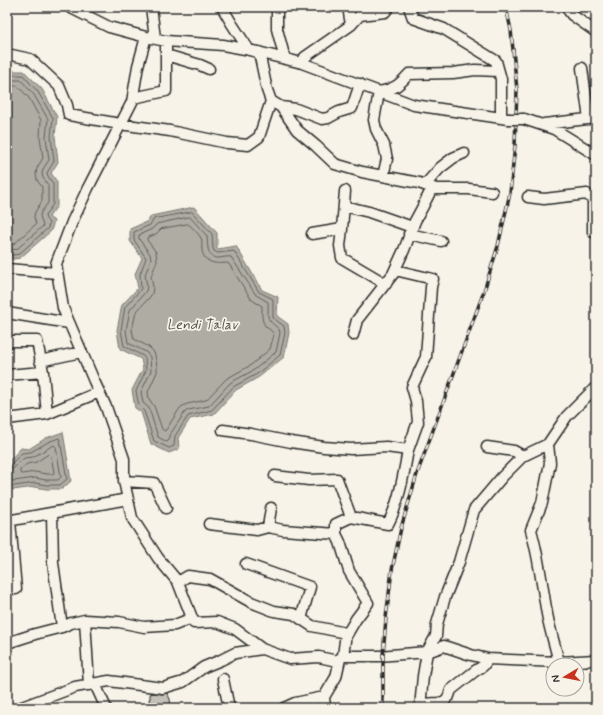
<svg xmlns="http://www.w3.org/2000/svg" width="603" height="715" viewBox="0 0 603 715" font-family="Mynerve,sans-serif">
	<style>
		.water { fill: #afaca4; stroke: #7a7874 }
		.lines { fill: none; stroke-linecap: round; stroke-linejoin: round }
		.shore { stroke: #605f5b; stroke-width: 1 }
		.building { fill: #c4c1b9; stroke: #2b2b2b }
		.minor-casing { stroke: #2b2b2b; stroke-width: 13 }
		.minor { stroke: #f7f3e8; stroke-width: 10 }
		.rail-casing { stroke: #2b2b2b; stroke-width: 3.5 }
		.rail { stroke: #f7f3e8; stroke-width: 2; stroke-dasharray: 6; stroke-linecap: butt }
		.minor-bridge-casing { stroke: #2b2b2b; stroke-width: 13; stroke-linecap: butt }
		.minor-bridge { stroke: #f7f3e8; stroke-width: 10 }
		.labels { text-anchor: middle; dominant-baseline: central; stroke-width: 3.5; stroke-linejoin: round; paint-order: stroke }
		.water-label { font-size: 14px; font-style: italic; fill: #53524f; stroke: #f7f3e8 }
	</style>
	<rect width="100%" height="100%" fill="#f7f3e8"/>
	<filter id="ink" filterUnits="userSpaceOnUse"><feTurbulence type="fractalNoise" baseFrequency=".025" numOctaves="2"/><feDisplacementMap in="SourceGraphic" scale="8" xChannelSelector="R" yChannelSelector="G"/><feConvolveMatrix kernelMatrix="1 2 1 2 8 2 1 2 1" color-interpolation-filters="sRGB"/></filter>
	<g filter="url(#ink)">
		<path class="water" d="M7 71H24L42 89 57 117 55 136 58 162 51 173 57 182V206L49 217 54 221 51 231 20 258 7 260Z
			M194 207 217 233V249L236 246 262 290 278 297 277 316 288 324 289 333 284 357 259 377 236 390 214 414 190 419 178 438 179 449 169 453 151 444 141 412 135 408 132 390 143 369 141 359 120 349 117 330 122 305 138 288 135 274 142 258 130 241V229L148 221 151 216Z
			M63 432 71 481 62 489H46L35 487 13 490 7 488V467L9 461 21 448 29 449 46 438Z"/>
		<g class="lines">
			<path class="shore" d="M7 75H23L38 92 53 118 51 136 54 161 47 173 48 176 53 184V204L45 216 46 219 49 223 48 228 19 254 7 256
				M7 80H21L34 95 48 119 46 137 49 160 43 169 42 174 43 178 48 185V203L41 212 40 216 43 226 17 249 7 251
				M7 86H18L29 98 41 120 40 137 43 158 37 168 36 174 37 180 42 187V201L35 212 34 217 36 224 14 244 7 245
				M192 212 212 234 213 248 214 251 218 253 234 251 259 292 273 299V318L284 326 285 333 280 355 257 374 233 387 212 410 188 416 175 436 174 446 169 448 154 441 144 411 139 406 136 391 146 370 145 358 143 356 124 346 121 330 125 307 141 289 140 274 146 258 134 240V232L150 225 154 219Z
				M190 217 207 236C208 244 206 258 218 258 222 258 227 256 231 257L256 295 268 302C269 319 264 317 279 329L280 333 276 352 254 370 230 383 209 406 188 410 185 412 171 433 169 440 167 442 158 437 149 408 143 403 141 392 151 371 150 357 146 352 128 343 126 330 130 310 146 291 147 286 145 275 151 259 150 254 139 239V235L152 229 157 224Z
				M188 224C192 227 198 233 201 238 203 241 201 246 202 250 204 264 216 264 227 263L229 264 251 299 255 302 262 306C262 314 261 321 266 327 269 329 272 331 274 334L270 349 251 365 226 379 206 400 187 404 181 407 178 411 166 430 164 431 162 429 154 406 149 399 148 392 157 372V366L155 355 153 351 149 347 134 339 132 330 136 312 149 298 152 294 153 287 151 276 157 261 156 252 147 240V238L156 234 161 229Z
				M49 454 51 456 54 472 53 474H47L35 472 22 474 20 473V470L27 464 36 462Z
				M7 465 11 464 22 453 31 452 48 442 59 438 60 440 67 479 60 485H46L35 483 14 486 7 484
				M7 470 14 468 24 458 33 457 50 447 54 445 56 447 61 477 58 480H46L35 478 14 481 7 479"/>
		</g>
		<path class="building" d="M154 693 162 694 167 693 170 699 171 708H150L149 699H150V694Z"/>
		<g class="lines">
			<g class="minor-casing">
				<path id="minor" d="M69 7 109 27 146 37 166 41 223 45 245 49 302 63 414 105 508 119
					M151 7 155 38
					M222 7 232 24 249 50
					M277 7V29L285 59
					M348 7 351 25
					M409 7 413 18 444 29 496 61 501 79V118
					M566 7 572 15 596 32
					M146 37 138 66 132 102 88 188 72 222 56 264 63 308 94 381 106 407 124 459V481L132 518 158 558 178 582 194 623 217 622 235 629 262 649 290 659 319 657 337 661 343 656H379L427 652 444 646 471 655 488 659 559 662 596 660
					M259 52 267 90 271 101 281 107 297 130 316 146 335 164 362 172 419 183 436 189H469L492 192
					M7 54 30 59 59 86 67 105 69 115 120 124 170 131 227 143 248 145 259 137 271 101
					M166 55 200 65 209 69
					M302 63 305 57 351 25 360 15 385 12 389 7
					M582 68 589 119
					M133 98 166 91V41
					M281 107 296 109 322 119 328 118 339 112 352 108 360 84
					M524 119 554 129 596 155
					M544 124 596 118
					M383 176 387 159 384 145 376 129 374 120 379 92C395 89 399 85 409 74L453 73 475 70 498 71
					M425 185 440 168 453 158 464 153
					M528 197 544 199 587 194 593 200V232H596
					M344 206 369 212 412 227
					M342 229 340 246 342 258 386 284
					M312 234 342 229 345 191
					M409 234 441 241
					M7 269 57 273
					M395 270 433 279 431 287 426 357 412 387 416 401 418 422 408 450
					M7 313 69 323
					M353 335 357 320 393 274 404 250 415 221 422 208 432 188
					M7 341H37L43 372 47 414 99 392
					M40 361 81 352
					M7 375 43 372
					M7 419 47 414
					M223 430 251 434 291 442 324 447 351 449 386 447 408 450C404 473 399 503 388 524L351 517 336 524V534
					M548 444 550 463 542 503 531 530C539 557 542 586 547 614 550 630 555 646 559 662
					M487 447 514 451 523 456
					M275 476 309 480 337 479 351 517
					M124 481 154 483 166 508
					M52 513 53 563 62 627
					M7 521 128 499
					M10 521 16 589
					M209 524 257 530 268 527 283 530 336 534 340 542 349 571 368 603 356 619 346 636
					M268 527 271 508
					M246 564 310 587 301 619
					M178 582 188 576 210 579 251 602 274 611 294 614 312 626 346 633 343 656
					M85 620 89 685
					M7 643 35 634 62 627 71 623 85 620 119 622 144 627 175 625 192 618
					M223 679 229 708
					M95 684 106 708
					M324 697 325 708
					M420 704 439 703 445 701 449 696 451 690 475 671 483 666 488 659
					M19 708 75 687 109 681 163 688 183 682 204 667 221 660 235 653 262 649
					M284 708 295 703 324 697 336 677 340 659
					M420 708 423 676 427 652 436 636 437 624 445 597 459 562 474 510 502 477 523 456 548 444 567 416 596 387"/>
			</g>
			<use href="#minor" class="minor"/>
			<g class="rail-casing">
				<path id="rail" d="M383 708V656L386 618 392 570 401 528 417 474 484 291 498 246 510 193 515 145 517 90 511 30 506 7"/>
			</g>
			<use href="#rail" class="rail"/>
			<g class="minor-bridge-casing">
				<path id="minor-bridge" d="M508 119H524"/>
			</g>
			<use href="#minor-bridge" class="minor-bridge"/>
		</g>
	</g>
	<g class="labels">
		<g class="water-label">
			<text x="202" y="325">Lendi Talav</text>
		</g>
	</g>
	<rect width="603" height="715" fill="none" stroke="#f7f3e8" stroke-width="24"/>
	<rect x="12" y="12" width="579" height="691" fill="none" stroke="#2b2b2b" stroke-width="1.5" filter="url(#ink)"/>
	<g transform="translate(565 677) rotate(260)"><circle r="19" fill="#f7f3e8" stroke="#a5a39c"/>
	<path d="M0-3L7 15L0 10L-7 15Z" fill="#c8321e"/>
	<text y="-6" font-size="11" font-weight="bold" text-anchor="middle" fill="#2b2b2b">N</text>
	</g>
</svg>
